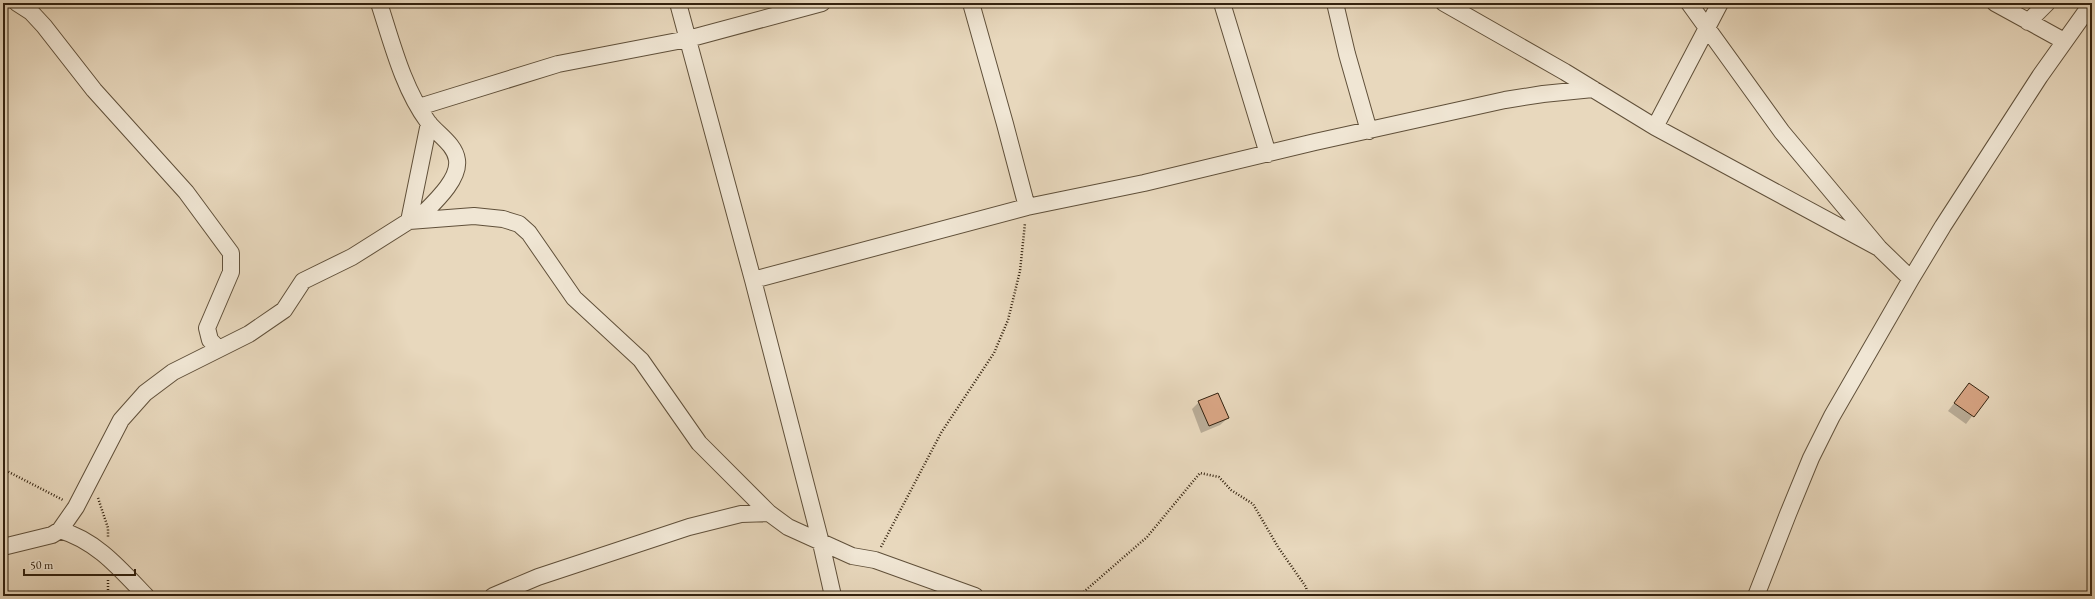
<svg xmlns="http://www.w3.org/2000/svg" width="2095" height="599" viewBox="0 0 2095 599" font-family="'EB Garamond',serif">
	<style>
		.shadow { fill: #0003 }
		.building { fill: #d7a483; stroke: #33220f }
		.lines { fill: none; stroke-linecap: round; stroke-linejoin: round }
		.minor-casing { stroke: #60503a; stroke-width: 18 }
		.path { stroke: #33220f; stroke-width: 2.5; stroke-dasharray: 1 2; stroke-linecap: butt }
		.minor { stroke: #f0e6d4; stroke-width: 16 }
	</style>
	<rect width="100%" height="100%" fill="#e8d8bd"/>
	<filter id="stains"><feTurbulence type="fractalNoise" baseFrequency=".005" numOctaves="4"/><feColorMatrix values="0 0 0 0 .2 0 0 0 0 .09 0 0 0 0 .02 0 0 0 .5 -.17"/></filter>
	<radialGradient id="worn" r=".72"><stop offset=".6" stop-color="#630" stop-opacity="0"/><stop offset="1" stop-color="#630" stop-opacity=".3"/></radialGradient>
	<path class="shadow" d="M1969 384 1987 397 1966 424 1948 411Z
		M1199 402 1228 418 1220 425 1201 433 1192 409Z"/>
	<path class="building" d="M1969 383 1989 397 1974 417 1954 403Z
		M1218 393 1229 418 1209 426 1198 401Z"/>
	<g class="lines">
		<g class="minor-casing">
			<path id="minor" d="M17 3 31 12 44 26 94 90 186 192 231 253V272L207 328 210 340 219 349
				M379 3C392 43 403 88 428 122 437 134 455 144 457 160 460 181 430 206 417 220
				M678 3 753 280 821 543 833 596
				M971 3 1005 124 1027 207
				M1222 3 1268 154
				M1335 3 1347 54 1369 131
				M1444 3 1565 72 1655 127 1879 248
				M1689 3 1782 132 1879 248 1911 279
				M1995 3 2064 41
				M2028 22 2047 3
				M419 107 558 64 688 39 822 3
				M1655 127 1720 3
				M409 221 429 123
				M753 280 1027 207 1144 183 1315 142 1505 100 1543 94 1593 89
				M60 530C97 541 120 569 146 596
				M3 547 52 535 60 530 76 507 121 420 145 393 173 372 249 334 284 310 303 281 352 257 409 221 474 216 503 219 519 224 529 233 574 298 641 360 699 443 769 513 788 527 852 556 875 560 975 596
				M493 596 538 577 689 527 741 514 769 513
				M1756 596 1788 514 1811 458 1832 416 1911 279 1943 226 2040 76 2092 3"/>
		</g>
		<path class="path" d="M3 469 63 500
			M98 498 108 528V538
			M881 547 941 433 994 353 1008 320 1020 271 1025 223
			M108 596V579
			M1079 596 1147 537 1200 473 1219 477 1231 490 1253 504 1278 547 1306 587 1308 596"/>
		<use href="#minor" class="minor"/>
	</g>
	<rect width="2095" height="599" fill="none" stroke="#e8d8bd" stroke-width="16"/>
	<rect x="4" y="4" width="2087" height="591" fill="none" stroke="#33220f" stroke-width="2"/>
	<rect x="8" y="8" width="2079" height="583" fill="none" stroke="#33220f"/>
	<path d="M24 569v6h111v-6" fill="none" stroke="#33220f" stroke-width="2"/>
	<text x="30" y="569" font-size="12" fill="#33220f" stroke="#f0e6d4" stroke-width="3" paint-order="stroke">50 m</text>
	<rect width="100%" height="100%" filter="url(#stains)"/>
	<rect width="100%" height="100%" fill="url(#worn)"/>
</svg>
